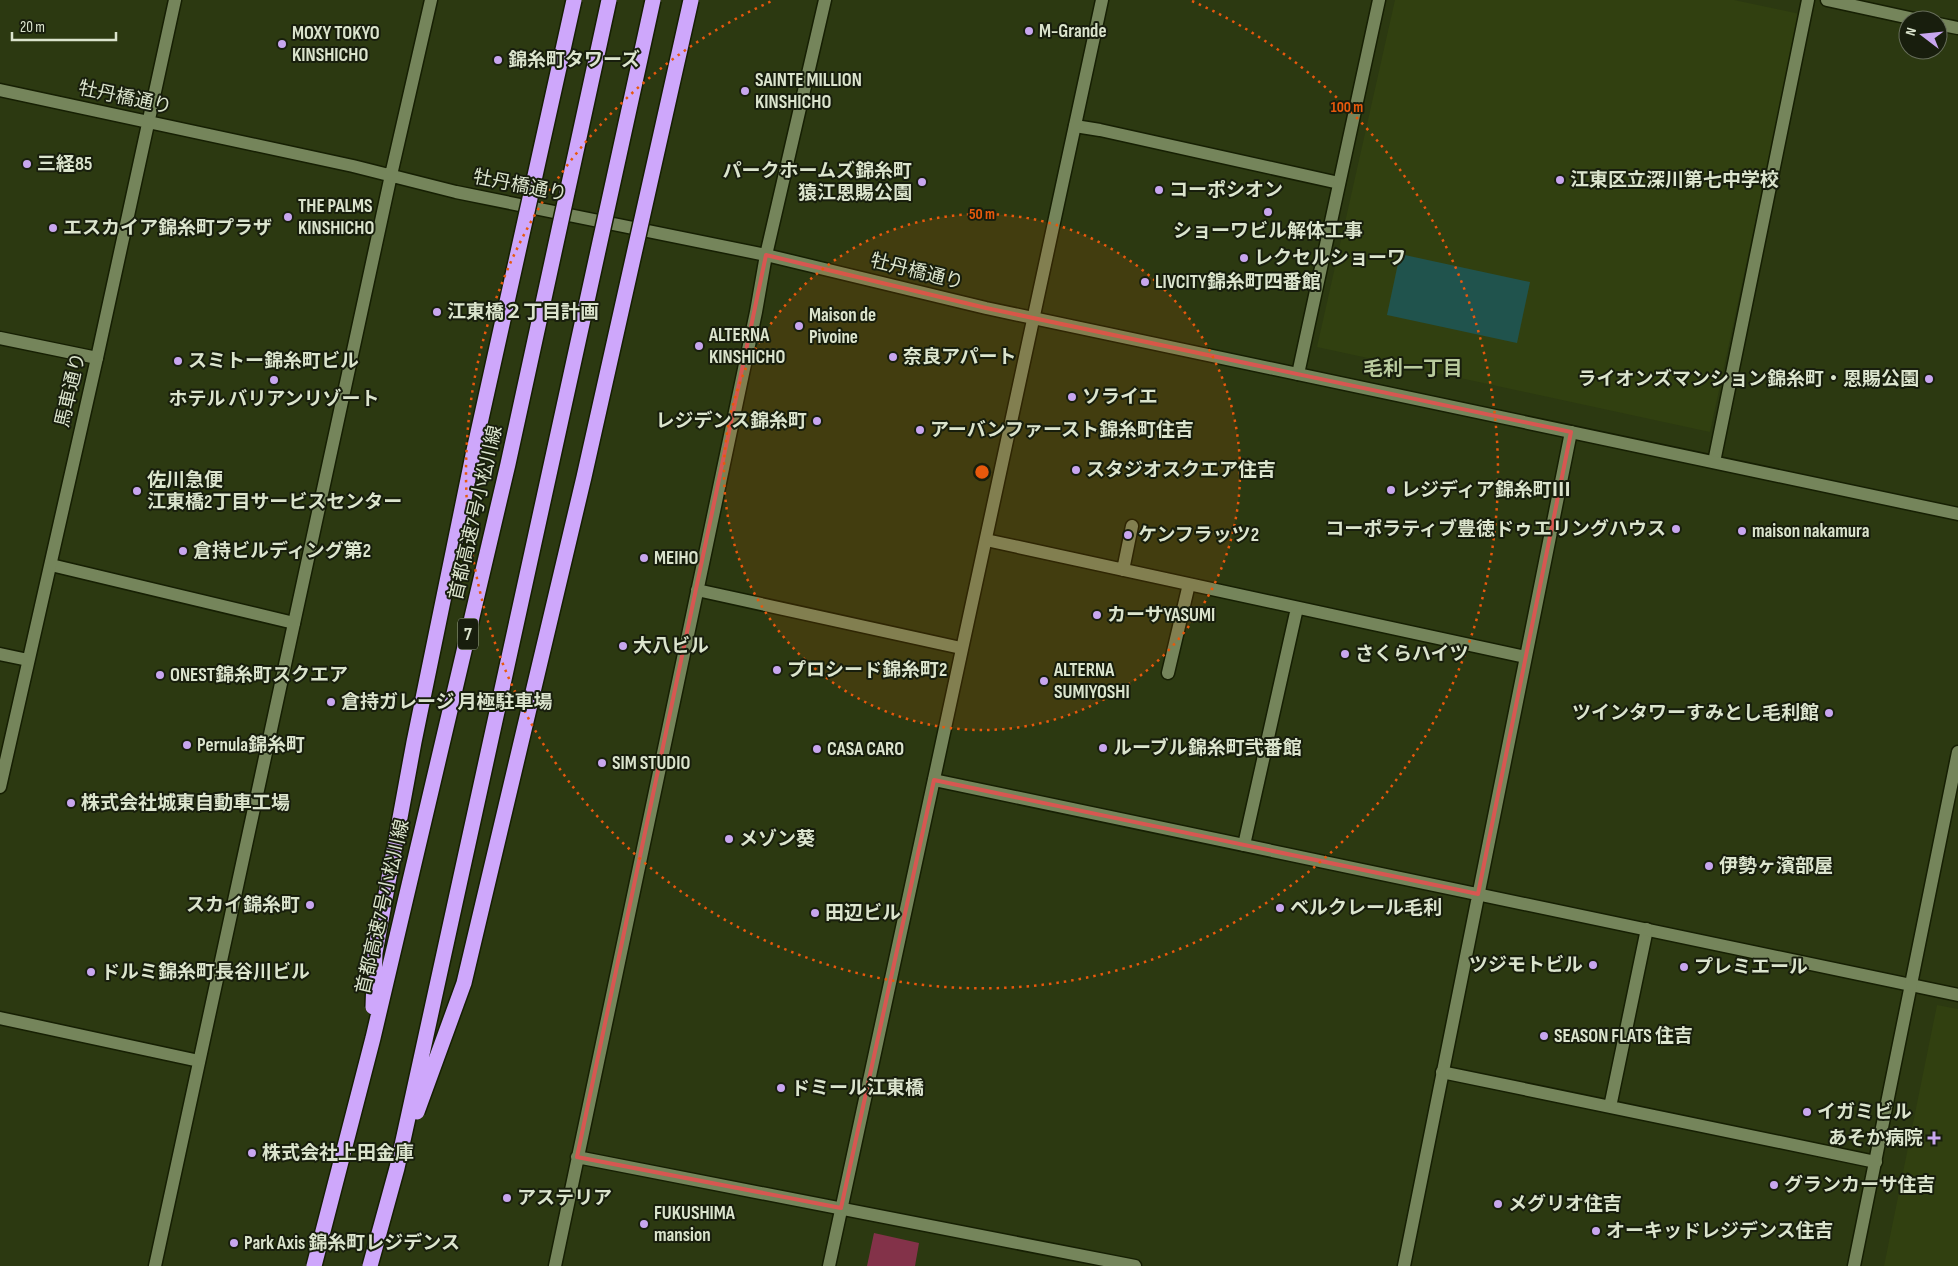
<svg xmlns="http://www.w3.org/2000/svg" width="1958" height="1266" viewBox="0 0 1958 1266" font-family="'Sofia Sans Condensed','Noto Sans JP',sans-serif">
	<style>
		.built { fill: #314010 }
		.green { fill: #833249 }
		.water { fill: #20534d }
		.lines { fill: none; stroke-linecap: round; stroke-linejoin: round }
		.service-casing { stroke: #161f03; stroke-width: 15 }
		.minor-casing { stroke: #161f03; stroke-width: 15 }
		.tertiary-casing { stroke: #161f03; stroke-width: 15 }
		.service { stroke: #75855b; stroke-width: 12 }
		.minor { stroke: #75855b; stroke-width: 12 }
		.tertiary { stroke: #75855b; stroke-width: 12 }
		.motorway-bridge-casing { stroke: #161f03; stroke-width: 18; stroke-linecap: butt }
		.motorway-bridge { stroke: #cea7fb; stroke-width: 15 }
		.marked { fill: none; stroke: #d75751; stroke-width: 4; stroke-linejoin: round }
		.ring { fill: none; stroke: #e8590c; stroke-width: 2.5; stroke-dasharray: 2.5 5 }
		.poi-dot { fill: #c8a6ef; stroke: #181e0d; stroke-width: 2 }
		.labels { text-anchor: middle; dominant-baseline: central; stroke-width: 4; stroke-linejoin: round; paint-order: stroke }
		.shield { fill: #181e0d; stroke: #a0a993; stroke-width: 1 }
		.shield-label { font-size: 18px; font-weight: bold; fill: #dbe4cd }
		.poi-label { font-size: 19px; font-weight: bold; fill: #dbe4cd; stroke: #181e0d; text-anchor: start }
		.street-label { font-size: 19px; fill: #dbe4cd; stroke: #181e0d }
		.neighbourhood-label { font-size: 20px; font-weight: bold; fill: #b9cb9e; stroke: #181e0d }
		.centre { fill: #e8590c; stroke: #181e0d; stroke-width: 2.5 }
		.ring-label { font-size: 15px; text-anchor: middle; font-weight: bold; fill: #e8590c; stroke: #181e0d; stroke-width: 4; stroke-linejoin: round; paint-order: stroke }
	</style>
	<rect width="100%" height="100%" fill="#2c3911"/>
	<path class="built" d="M1395 0H1734L1800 14 1710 432 1317 347Z
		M1937 1005 1958 1009V1266H1884Z"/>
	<path class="green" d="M874 1233 919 1243 915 1266H867Z"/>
	<path class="water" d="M1400 254 1530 282 1517 343 1387 315Z"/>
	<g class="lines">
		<g class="service-casing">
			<path id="service" d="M1075 126 1100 130 1339 183
				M1714 462 1808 0
				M986 540 1525 657
				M1123 570 1132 526
				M1168 673 1189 584
				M1244 845 1297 608
				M1442 1072 1876 1162
				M1610 1107 1647 929"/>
		</g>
		<g class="minor-casing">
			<path id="minor" d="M1827 0 1919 20
				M1938 24 1958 28
				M0 338 97 358
				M1298 374 1379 0
				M51 565 294 623
				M697 590 961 648
				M934 780 1958 995
				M0 1018 199 1061
				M577 1157 1135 1266
				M555 1266 756 312 766 255 825 0
				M1404 1266 1571 432"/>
		</g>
		<g class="tertiary-casing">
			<path id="tertiary" d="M0 90 353 166 456 192 766 255 986 308 1958 514
				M0 654 28 660
				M0 787 97 358 175 0
				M155 1266 391 175 431 0
				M829 1266 1102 0
				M1854 1266 1958 752"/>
		</g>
		<use href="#service" class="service"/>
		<use href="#minor" class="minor"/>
		<use href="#tertiary" class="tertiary"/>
		<g class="motorway-bridge-casing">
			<path id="motorway-bridge" d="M373 1007 375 953 414 742 473 455 574 0
				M417 1112 464 983 584 477 691 0
				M314 1266 373 1038 508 464 609 0
				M370 1266 397 1168 653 0"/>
		</g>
		<use href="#motorway-bridge" class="motorway-bridge"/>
	</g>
	<path class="marked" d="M766 255 986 308 1571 432 1478 894 934 780 841 1208 577 1157Z"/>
	<circle cx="982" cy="472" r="258" fill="#e8590c" fill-opacity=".12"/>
	<g class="ring">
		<circle cx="982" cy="472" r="258"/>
		<path d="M1192 1A516 516 0 1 1 772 1"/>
	</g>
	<g class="poi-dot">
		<circle cx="1029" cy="31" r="5"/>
		<circle cx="282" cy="44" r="5"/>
		<circle cx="498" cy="60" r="5"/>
		<circle cx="745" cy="91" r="5"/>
		<circle cx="27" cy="164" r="5"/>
		<circle cx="1560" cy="180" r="5"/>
		<circle cx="922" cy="182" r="5"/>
		<circle cx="1159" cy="190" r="5"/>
		<circle cx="1268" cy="212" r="5"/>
		<circle cx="288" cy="217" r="5"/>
		<circle cx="53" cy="228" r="5"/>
		<circle cx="1244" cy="258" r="5"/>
		<circle cx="1145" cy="282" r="5"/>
		<circle cx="437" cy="312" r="5"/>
		<circle cx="799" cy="326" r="5"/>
		<circle cx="699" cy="346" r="5"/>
		<circle cx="893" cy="357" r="5"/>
		<circle cx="178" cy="361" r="5"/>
		<circle cx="1929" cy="379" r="5"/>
		<circle cx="274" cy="380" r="5"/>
		<circle cx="1072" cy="397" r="5"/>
		<circle cx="817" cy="421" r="5"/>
		<circle cx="920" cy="430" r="5"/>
		<circle cx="1076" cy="470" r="5"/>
		<circle cx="1391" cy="490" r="5"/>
		<circle cx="137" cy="491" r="5"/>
		<circle cx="1676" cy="529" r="5"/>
		<circle cx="1742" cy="531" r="5"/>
		<circle cx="1128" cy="535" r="5"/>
		<circle cx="183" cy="551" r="5"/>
		<circle cx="644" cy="558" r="5"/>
		<circle cx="1097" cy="615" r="5"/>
		<circle cx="623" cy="646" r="5"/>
		<circle cx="1345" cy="654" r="5"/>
		<circle cx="777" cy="670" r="5"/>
		<circle cx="160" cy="675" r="5"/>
		<circle cx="1044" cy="681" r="5"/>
		<circle cx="331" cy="702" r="5"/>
		<circle cx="1829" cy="713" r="5"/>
		<circle cx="187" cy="745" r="5"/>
		<circle cx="1103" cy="748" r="5"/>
		<circle cx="817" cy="749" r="5"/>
		<circle cx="602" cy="763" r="5"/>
		<circle cx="71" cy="803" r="5"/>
		<circle cx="729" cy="839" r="5"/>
		<circle cx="1709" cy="866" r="5"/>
		<circle cx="310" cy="905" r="5"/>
		<circle cx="1280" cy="908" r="5"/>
		<circle cx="815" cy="913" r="5"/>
		<circle cx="1593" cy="965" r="5"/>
		<circle cx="1684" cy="967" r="5"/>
		<circle cx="91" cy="972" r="5"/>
		<circle cx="1544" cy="1036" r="5"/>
		<circle cx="781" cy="1088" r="5"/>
		<circle cx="1807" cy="1112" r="5"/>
		<path d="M1931.5 1130.5h5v5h5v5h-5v5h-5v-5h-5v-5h5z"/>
		<circle cx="252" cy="1153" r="5"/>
		<circle cx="1774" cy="1185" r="5"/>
		<circle cx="507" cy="1198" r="5"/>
		<circle cx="1498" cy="1204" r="5"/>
		<circle cx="644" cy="1224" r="5"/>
		<circle cx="1596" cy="1231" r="5"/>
		<circle cx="234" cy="1243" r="5"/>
	</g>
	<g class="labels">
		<rect class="shield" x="458" y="618.5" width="20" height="31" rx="4"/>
		<g class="shield-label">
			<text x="468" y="634">7</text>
		</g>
		<g class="poi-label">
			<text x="1039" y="31">M-Grande</text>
			<text x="292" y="33">MOXY TOKYO<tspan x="292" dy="22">KINSHICHO</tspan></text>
			<text x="508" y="60">錦糸町タワーズ</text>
			<text x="755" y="80">SAINTE MILLION<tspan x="755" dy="22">KINSHICHO</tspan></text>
			<text x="37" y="164">三経85</text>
			<text x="912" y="171" text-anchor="end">パークホームズ錦糸町<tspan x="912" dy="22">猿江恩賜公園</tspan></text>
			<text x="1570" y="180">江東区立深川第七中学校</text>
			<text x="1169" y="190">コーポシオン</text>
			<text x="298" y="206">THE PALMS<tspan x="298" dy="22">KINSHICHO</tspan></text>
			<text x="63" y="228">エスカイア錦糸町プラザ</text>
			<text x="1268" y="231" text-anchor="middle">ショーワビル解体工事</text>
			<text x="1254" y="258">レクセルショーワ</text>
			<text x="1155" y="282">LIVCITY錦糸町四番館</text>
			<text x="447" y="312">江東橋２丁目計画</text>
			<text x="809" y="315">Maison de<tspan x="809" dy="22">Pivoine</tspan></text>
			<text x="709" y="335">ALTERNA<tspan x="709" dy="22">KINSHICHO</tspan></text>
			<text x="903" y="357">奈良アパート</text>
			<text x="188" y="361">スミトー錦糸町ビル</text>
			<text x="1919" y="379" text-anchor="end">ライオンズマンション錦糸町・恩賜公園</text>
			<text x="1082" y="397">ソライエ</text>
			<text x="274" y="399" text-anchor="middle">ホテル バリアンリゾート</text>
			<text x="807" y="421" text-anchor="end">レジデンス錦糸町</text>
			<text x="930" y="430">アーバンファースト錦糸町住吉</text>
			<text x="1086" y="470">スタジオスクエア住吉</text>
			<text x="147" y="480">佐川急便<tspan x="147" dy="22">江東橋2丁目サービスセンター</tspan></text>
			<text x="1401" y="490">レジディア錦糸町Ⅲ</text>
			<text x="1666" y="529" text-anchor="end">コーポラティブ豊徳ドゥエリングハウス</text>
			<text x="1752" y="531">maison nakamura</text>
			<text x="1138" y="535">ケンフラッツ2</text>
			<text x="193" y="551">倉持ビルディング第2</text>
			<text x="654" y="558">MEIHO</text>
			<text x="1107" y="615">カーサYASUMI</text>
			<text x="633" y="646">大八ビル</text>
			<text x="1355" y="654">さくらハイツ</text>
			<text x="787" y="670">プロシード錦糸町2</text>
			<text x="1054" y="670">ALTERNA<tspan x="1054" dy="22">SUMIYOSHI</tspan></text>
			<text x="170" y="675">ONEST錦⽷町スクエア</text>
			<text x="341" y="702">倉持ガレージ 月極駐車場</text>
			<text x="1819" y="713" text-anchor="end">ツインタワーすみとし毛利館</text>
			<text x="197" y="745">Pernula錦糸町</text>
			<text x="1113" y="748">ルーブル錦糸町弐番館</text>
			<text x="827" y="749">CASA CARO</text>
			<text x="612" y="763">SIM STUDIO</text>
			<text x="81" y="803">株式会社城東自動車工場</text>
			<text x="739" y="839">メゾン葵</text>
			<text x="1719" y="866">伊勢ヶ濱部屋</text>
			<text x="300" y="905" text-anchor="end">スカイ錦糸町</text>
			<text x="1290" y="908">ベルクレール毛利</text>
			<text x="825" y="913">田辺ビル</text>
			<text x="1583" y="965" text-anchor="end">ツジモトビル</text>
			<text x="1694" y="967">プレミエール</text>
			<text x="101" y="972">ドルミ錦糸町長谷川ビル</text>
			<text x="1554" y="1036">SEASON FLATS 住吉</text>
			<text x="791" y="1088">ドミール江東橋</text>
			<text x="1817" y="1112">イガミビル</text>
			<text x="1923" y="1138" text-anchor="end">あそか病院</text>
			<text x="262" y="1153">株式会社上田金庫</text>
			<text x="1784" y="1185">グランカーサ住吉</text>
			<text x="517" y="1198">アステリア</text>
			<text x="1508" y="1204">メグリオ住吉</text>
			<text x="654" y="1213">FUKUSHIMA<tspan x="654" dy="22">mansion</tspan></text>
			<text x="1606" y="1231">オーキッドレジデンス住吉</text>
			<text x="244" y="1243">Park Axis 錦糸町レジデンス</text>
		</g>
		<g class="street-label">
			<text transform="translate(125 98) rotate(12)">牡丹橋通り</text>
			<text transform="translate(520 186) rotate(11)">牡丹橋通り</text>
			<text transform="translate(917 272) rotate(14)">牡丹橋通り</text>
			<text transform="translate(71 390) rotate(-77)">馬車通り</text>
			<text transform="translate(476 513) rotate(-77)">首都高速7号小松川線</text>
			<text transform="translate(383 907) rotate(-77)">首都高速7号小松川線</text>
		</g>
		<g class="neighbourhood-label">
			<text x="1413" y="369">毛利一丁目</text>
		</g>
	</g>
	<circle cx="982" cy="472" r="8" class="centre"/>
	<g class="ring-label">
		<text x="1347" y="112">100 m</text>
		<text x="982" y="219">50 m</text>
	</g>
	<g transform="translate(1923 35) rotate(286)"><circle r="24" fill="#181e0d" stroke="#666d5a"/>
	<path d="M0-4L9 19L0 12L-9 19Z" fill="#c8a6ef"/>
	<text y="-8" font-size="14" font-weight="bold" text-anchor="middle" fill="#dbe4cd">N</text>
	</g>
	<path d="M12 32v8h104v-8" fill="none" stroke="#dbe4cd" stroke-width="2.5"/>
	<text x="20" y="32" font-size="15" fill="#dbe4cd" stroke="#181e0d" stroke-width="4" paint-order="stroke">20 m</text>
</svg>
